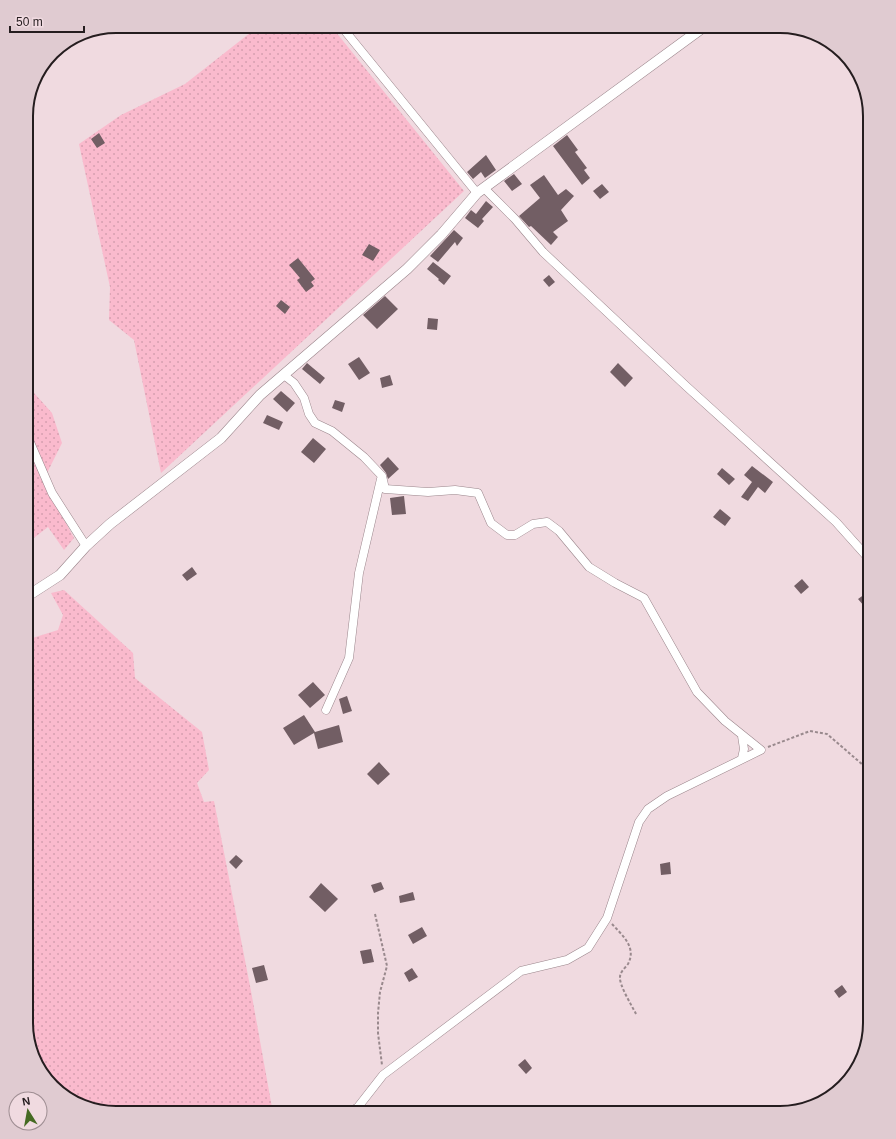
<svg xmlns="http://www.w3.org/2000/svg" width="896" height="1139" viewBox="0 0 896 1139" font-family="Arial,sans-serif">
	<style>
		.grass { fill: url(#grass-dots) }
		.building { fill: #725e64 }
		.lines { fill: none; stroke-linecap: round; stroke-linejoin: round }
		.minor-casing { stroke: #9a858b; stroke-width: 9 }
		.tertiary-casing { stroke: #9a858b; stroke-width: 11 }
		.path { stroke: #99898d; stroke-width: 2; stroke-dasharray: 3 2; stroke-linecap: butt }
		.minor { stroke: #fff; stroke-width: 8 }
		.tertiary { stroke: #fff; stroke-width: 10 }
		.rim { fill: none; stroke: #251d1f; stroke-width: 2 }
	</style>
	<defs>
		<pattern id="grass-dots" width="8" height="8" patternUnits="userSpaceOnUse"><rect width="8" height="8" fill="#fabacd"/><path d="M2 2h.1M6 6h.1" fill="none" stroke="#d69fb0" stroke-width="1.8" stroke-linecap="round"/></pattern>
	</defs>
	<rect width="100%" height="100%" fill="#f0dae0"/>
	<path class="grass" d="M259 26H331L464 191 161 473 134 340 109 320 110 287 79 144 121 115 185 84Z
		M26 384 52 413 62 443 43 481 74 538 64 550 48 527 26 544Z
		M64 590 133 653 135 678 202 732 209 770 197 783 204 802 214 801 251 991 273 1113H116L71 1101 41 1073 26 1023V640L58 630 63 615 51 593Z"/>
	<path class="building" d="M99 133 105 143 97 148 91 139Z
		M567 135 578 150 575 152 587 168 584 170 590 178 582 185 553 146Z
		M486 155 496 170 485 178 481 172 473 179 467 172Z
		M514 174 522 184 512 191 504 181Z
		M544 175 558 195 566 189 574 196 561 210 568 221 553 232 558 237 551 245 531 226 529 227 519 216 540 198 530 185Z
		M602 184 609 192 600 199 593 191Z
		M486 201 493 207 482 219 484 221 478 228 465 218 471 210 476 214Z
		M454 230 463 238 457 246 455 242 438 262 430 256Z
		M369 244 380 250 373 261 362 255Z
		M298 258 315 279 311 282 314 286 306 292 297 280 300 278 289 265Z
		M433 262 451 276 444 285 438 280 439 279 427 269Z
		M549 275 555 282 549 287 543 280Z
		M385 296 398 309 377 329 363 315Z
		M281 300 290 307 285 314 276 306Z
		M428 318 438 319 437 330 427 329Z
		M359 357 370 373 359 380 348 364Z
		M307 363 325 378 320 384 302 369Z
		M618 363 633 378 625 387 610 372Z
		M390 375 393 385 382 388 380 378Z
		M281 391 295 403 287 412 273 399Z
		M335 400 345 403 342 412 332 408Z
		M267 415 283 422 279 430 263 423Z
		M313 438 326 449 314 463 301 452Z
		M388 457 399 469 388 479 386 473 380 465Z
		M752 466 773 482 765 493 758 487 748 501 741 497 752 482 744 475Z
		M722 468 735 479 729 485 717 474Z
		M404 496 406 514 392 515 390 498Z
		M720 509 731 518 725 526 713 517Z
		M192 567 197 574 187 581 182 575Z
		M802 579 809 587 801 594 794 586Z
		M865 594 870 600V613L858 599Z
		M313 682 325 695 310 708 298 695Z
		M347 696 352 711 343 714 339 699Z
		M304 715 315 732 339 725 343 742 318 749 314 733 294 745 283 728Z
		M379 762 390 774 378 785 367 774Z
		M236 855 243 861 236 869 229 862Z
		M670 862 671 874 661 875 660 864Z
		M381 882 384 889 374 893 371 885Z
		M321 883 338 899 325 912 309 897Z
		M413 892 415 900 400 903 399 896Z
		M422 927 427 936 413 944 408 935Z
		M371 949 374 962 363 964 360 951Z
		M264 965 268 980 256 983 252 968Z
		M412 968 418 977 409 982 404 973Z
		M842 985 847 992 839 998 834 991Z
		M525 1059 532 1068 526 1074 518 1065Z"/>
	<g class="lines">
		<g class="minor-casing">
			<path id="minor" d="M341 26 477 193
				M484 188 515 219 543 252 686 386 836 522 870 560
				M284 375 294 383 304 398 309 414 315 423 332 431 364 457 382 476 385 489 428 492 455 490 478 493 491 523 507 535H515L533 524 547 522 559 531 589 567 615 583 644 598 697 692 725 721 761 750 667 796 648 809 639 822 607 918 588 948 567 960 521 971 383 1075 358 1107 349 1113
				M26 433 52 493 86 546
				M326 710 349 658 359 573 381 479
				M742 758 744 749 742 736"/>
		</g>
		<g class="tertiary-casing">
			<path id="tertiary" d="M26 597 60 575 86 546 110 524 221 438 260 395 407 269 441 235 477 193 705 26"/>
		</g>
		<path class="path" d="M768 747 810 731 827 734 870 771
			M375 914 387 966 380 992 378 1013V1033L382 1065
			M612 924C622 935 637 947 628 964 625 968 620 972 620 977 619 985 632 1006 636 1014"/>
		<use href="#minor" class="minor"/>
		<use href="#tertiary" class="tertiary"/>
	</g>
	<path d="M0 0H896V1139H0ZM116 33H780A83 83 0 0 1 863 116V1023A83 83 0 0 1 780 1106H116A83 83 0 0 1 33 1023V116A83 83 0 0 1 116 33Z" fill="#e0cbd1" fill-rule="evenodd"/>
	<path class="rim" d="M116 33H780A83 83 0 0 1 863 116V1023A83 83 0 0 1 780 1106H116A83 83 0 0 1 33 1023V116A83 83 0 0 1 116 33Z"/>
	<g transform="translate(28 1111) rotate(349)"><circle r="19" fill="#f0dae0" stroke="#9f8e93"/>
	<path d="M0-3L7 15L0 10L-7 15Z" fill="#466a23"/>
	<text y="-6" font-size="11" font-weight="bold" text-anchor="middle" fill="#251d1f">N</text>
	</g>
	<path d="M10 26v6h74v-6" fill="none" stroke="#251d1f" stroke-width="2"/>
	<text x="16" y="26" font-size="12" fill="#251d1f" stroke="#f0dae0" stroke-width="3" paint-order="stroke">50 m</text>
</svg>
